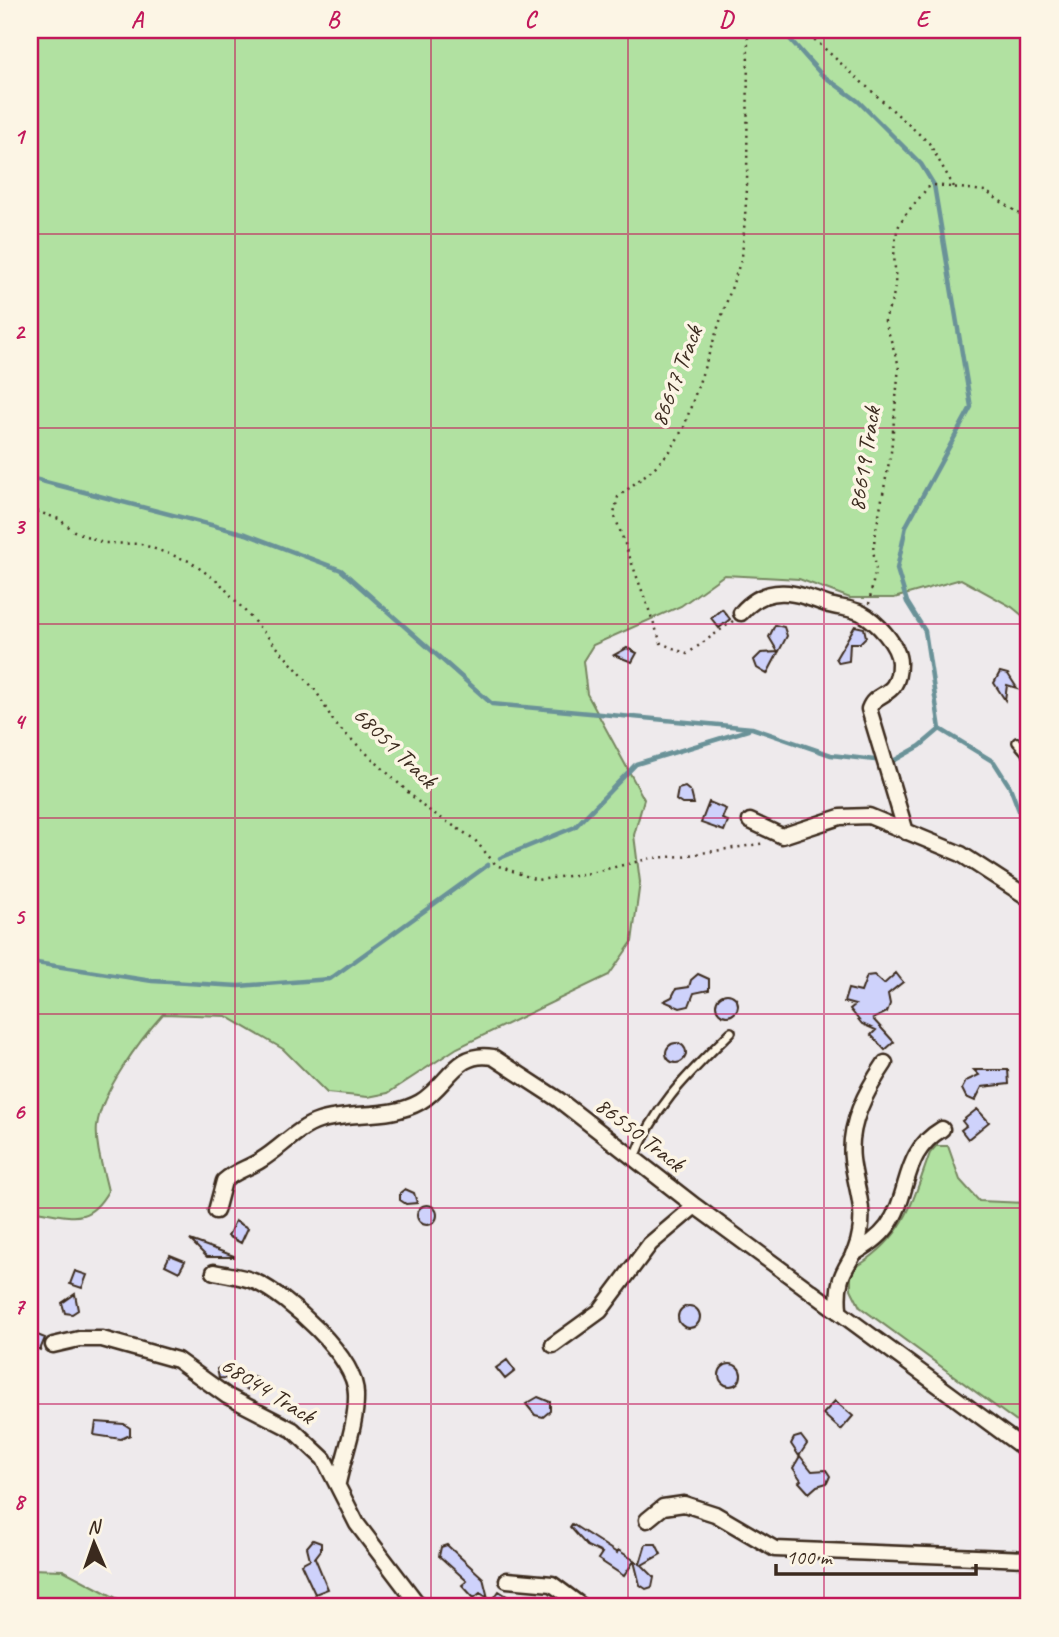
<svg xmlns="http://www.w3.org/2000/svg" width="1059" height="1637" viewBox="0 0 1059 1637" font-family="Caveat,sans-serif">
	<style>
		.green { fill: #b1e1a1; stroke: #768660; stroke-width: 2 }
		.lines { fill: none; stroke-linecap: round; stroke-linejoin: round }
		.stream { stroke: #6a9298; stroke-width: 4.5 }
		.building { fill: #ced2fb; stroke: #3b2a1e; stroke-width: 2 }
		.lane-casing { stroke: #3b2a1e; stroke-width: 12 }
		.street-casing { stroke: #3b2a1e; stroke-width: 19 }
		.path { stroke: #3b2a1e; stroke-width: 2.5; stroke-dasharray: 2 5; stroke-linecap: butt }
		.lane { stroke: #fcf5e5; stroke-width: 7 }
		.street { stroke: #fcf5e5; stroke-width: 14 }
		.grid { fill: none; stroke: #c2185b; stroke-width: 2; stroke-opacity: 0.55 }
		.labels { text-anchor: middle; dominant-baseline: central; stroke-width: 7; stroke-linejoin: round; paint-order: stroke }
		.street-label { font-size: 24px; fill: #3b2a1e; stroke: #fcf5e5 }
		.neatline { fill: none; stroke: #c2185b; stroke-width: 2.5 }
		.grid-label { font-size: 23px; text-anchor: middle; font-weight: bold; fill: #c2185b }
	</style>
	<rect width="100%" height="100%" fill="#eeeaec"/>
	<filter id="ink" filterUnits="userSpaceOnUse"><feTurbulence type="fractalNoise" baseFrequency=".0143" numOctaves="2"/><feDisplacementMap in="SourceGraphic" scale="14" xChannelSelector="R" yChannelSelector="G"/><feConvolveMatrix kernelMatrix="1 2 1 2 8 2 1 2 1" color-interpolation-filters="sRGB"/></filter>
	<g filter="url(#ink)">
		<path class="green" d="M30 30H1029V621L1012 607 961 579 894 598H850L799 579 724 575 681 606 593 645 583 661 587 694 644 799 634 835 640 882 632 942 609 975 457 1048 388 1093 368 1097 327 1093 283 1049 226 1016 163 1014C140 1040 101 1092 97 1126 95 1146 104 1172 108 1191 88 1226 71 1216 36 1211L30 1214Z
			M936 1146H948L960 1180 979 1201 1029 1203V1431L860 1307 851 1289V1270C904 1240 911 1206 930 1153Z
			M30 1569 63 1570 133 1607H30Z"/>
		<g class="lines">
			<path class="stream" d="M782 30 821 74 858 101 921 164 934 185 971 407 906 526 897 569 907 602 925 631 940 729
				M30 478 246 534 341 570 492 704 752 728 831 755 875 760
				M895 760 920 746 940 729 994 762 1010 787 1029 837
				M500 858 575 827 636 764 748 730
				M30 962 152 981 239 986 330 979 488 865"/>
		</g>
		<path class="building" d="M722 609 730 619 719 628 711 618Z
			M775 625 784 627 787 636 767 674 757 668 754 660 761 653 778 652 769 637Z
			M855 626 864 628 866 637 860 643H850L849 661 839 663 836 658Z
			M627 648 637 653 632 662 614 655Z
			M1000 672 1008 674 1017 688 1007 685 1005 700 994 683Z
			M685 787 691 792 694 804H682L676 800 678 789Z
			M709 802 726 809 722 819 728 821 724 831 701 823Z
			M896 973 903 982 888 994 890 1004 887 1012 873 1019 894 1042 885 1050 871 1035 876 1030 862 1024 850 1009 855 1005 844 1002 848 989 861 992 867 976 874 975 884 984Z
			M698 974 709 979V990L694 993 689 1006 680 1008 664 1001 672 997 676 989 689 987 691 980Z
			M716 1005a11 11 0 1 1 22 0a11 11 0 1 1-22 0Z
			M666 1053a10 10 0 1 1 20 0a10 10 0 1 1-20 0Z
			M974 1070H1008L1009 1084 982 1087 975 1101 966 1097 962 1089 966 1081 979 1075Z
			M977 1109 989 1122 968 1139 961 1130 966 1126 962 1121Z
			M405 1189 414 1193 417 1203 406 1204 400 1200V1193Z
			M417 1215a10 10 0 1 1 20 0a10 10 0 1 1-20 0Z
			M235 1221 248 1228 241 1243 228 1236Z
			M190 1240 234 1256V1257H207Z
			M170 1255 185 1261 179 1272 165 1265Z
			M75 1271 87 1275 82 1288 70 1284Z
			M75 1294 78 1310 72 1314 65 1313 62 1303Z
			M678 1317a11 11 0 1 1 22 0a11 11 0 1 1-22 0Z
			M30 1332 45 1338 40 1350 30 1345Z
			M507 1360 515 1371 505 1379 496 1368Z
			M226 1364 229 1365 241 1379 219 1378 217 1369Z
			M719 1375a11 11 0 1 1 22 0a11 11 0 1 1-22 0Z
			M245 1373 259 1379 253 1392 240 1386Z
			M538 1397 550 1402V1411L543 1417 535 1415 526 1404Z
			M835 1401 853 1416 841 1430 823 1414Z
			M96 1422 124 1424 130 1428V1435L121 1439 94 1435Z
			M801 1436 807 1444 799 1456 791 1444 794 1438Z
			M800 1456 812 1471 826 1470 830 1476 827 1483 817 1486 809 1493 799 1482 801 1480 793 1468Z
			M572 1524 617 1553 618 1550 640 1564 646 1544H656L661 1554 642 1565 654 1577 652 1587 646 1589 640 1585 634 1561 624 1576 598 1559 602 1553 587 1546 570 1527Z
			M313 1540 321 1543V1550L315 1558 328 1589 315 1594 301 1564 310 1559 307 1547Z
			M447 1545 483 1578 488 1598 480 1593 474 1598 462 1585 467 1581 439 1556 441 1547Z
			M499 1591 524 1607H501L492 1601Z"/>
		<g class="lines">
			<g class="lane-casing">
				<path id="lane" d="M1017 742 1029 756
					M635 1158C654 1105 692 1071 731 1032"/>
			</g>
			<g class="street-casing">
				<path id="street" d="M741 613C768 582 797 593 829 605 840 608 851 608 861 613 876 621 899 645 899 663 899 700 876 689 869 709L906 832
					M750 821 782 836 840 817 869 816 961 854 1029 898
					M216 1211 224 1181C235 1171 249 1168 261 1160 281 1148 297 1128 319 1121 351 1111 390 1119 420 1102 448 1086 455 1050 493 1057L559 1100 695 1206 1029 1452
					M853 1254C866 1246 878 1239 887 1227 912 1193 900 1154 942 1129
					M214 1272C228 1275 243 1276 256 1282 287 1296 356 1357 356 1394 357 1423 344 1455 338 1483
					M839 1309C835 1265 855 1267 860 1233 865 1206 855 1185 852 1159 848 1124 866 1091 885 1063
					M53 1345 79 1339H102L177 1360 227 1396 293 1430 324 1459 357 1524 420 1607
					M553 1345 600 1311 650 1244 695 1206
					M647 1520 663 1507 684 1504 715 1514 775 1549 1029 1559
					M507 1580 552 1584 583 1607"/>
			</g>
			<path class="path" d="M804 30 929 143 954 187
				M30 509 59 519 74 531 103 543 141 544 189 561 219 582 316 691 335 724 424 807 474 839 496 865 537 880 590 873 652 858 682 856 766 843
				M869 604 876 566 873 550 876 530 891 452 899 366 884 318C906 280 887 263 898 228 903 214 919 200 927 188L934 185 985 191 1029 220
				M733 621 687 654 661 643 614 514 618 497 654 468 671 450 684 427 742 257 747 189 748 30
				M30 1601 105 1607"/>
			<use href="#lane" class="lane"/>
			<use href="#street" class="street"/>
		</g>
	</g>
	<path class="grid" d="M235 30V1607M431 30V1607M628 30V1607M824 30V1607M30 234H1029M30 428H1029M30 624H1029M30 818H1029M30 1014H1029M30 1208H1029M30 1404H1029"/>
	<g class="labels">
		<g class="street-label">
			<text transform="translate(676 376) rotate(-69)">86617 Track</text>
			<text transform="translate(864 459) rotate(-81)">86619 Track</text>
			<text transform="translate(395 747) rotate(44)">68051 Track</text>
			<text transform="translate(640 1134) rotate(38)">86550 Track</text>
			<text transform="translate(268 1390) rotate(32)">68044 Track</text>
		</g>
	</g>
	<rect width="1059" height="1637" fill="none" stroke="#fcf5e5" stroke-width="77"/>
	<g transform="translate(94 1543) rotate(358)" stroke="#fcf5e5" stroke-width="5" paint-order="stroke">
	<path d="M0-5L12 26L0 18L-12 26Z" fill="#3b2a1e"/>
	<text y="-10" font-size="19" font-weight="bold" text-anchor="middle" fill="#3b2a1e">N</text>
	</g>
	<path d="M776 1564v10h200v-10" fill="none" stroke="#3b2a1e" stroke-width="3.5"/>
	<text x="786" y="1564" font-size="21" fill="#3b2a1e" stroke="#fcf5e5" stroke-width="5" paint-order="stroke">100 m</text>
	<rect x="38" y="38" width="982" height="1560" class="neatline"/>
	<g class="grid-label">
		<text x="137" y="27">A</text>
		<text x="333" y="27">B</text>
		<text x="530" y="27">C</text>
		<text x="726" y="27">D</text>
		<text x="922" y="27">E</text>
		<text x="19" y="144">1</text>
		<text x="19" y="339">2</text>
		<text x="19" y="534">3</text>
		<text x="19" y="729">4</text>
		<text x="19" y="924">5</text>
		<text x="19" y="1119">6</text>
		<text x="19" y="1314">7</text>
		<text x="19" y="1509">8</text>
	</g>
</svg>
